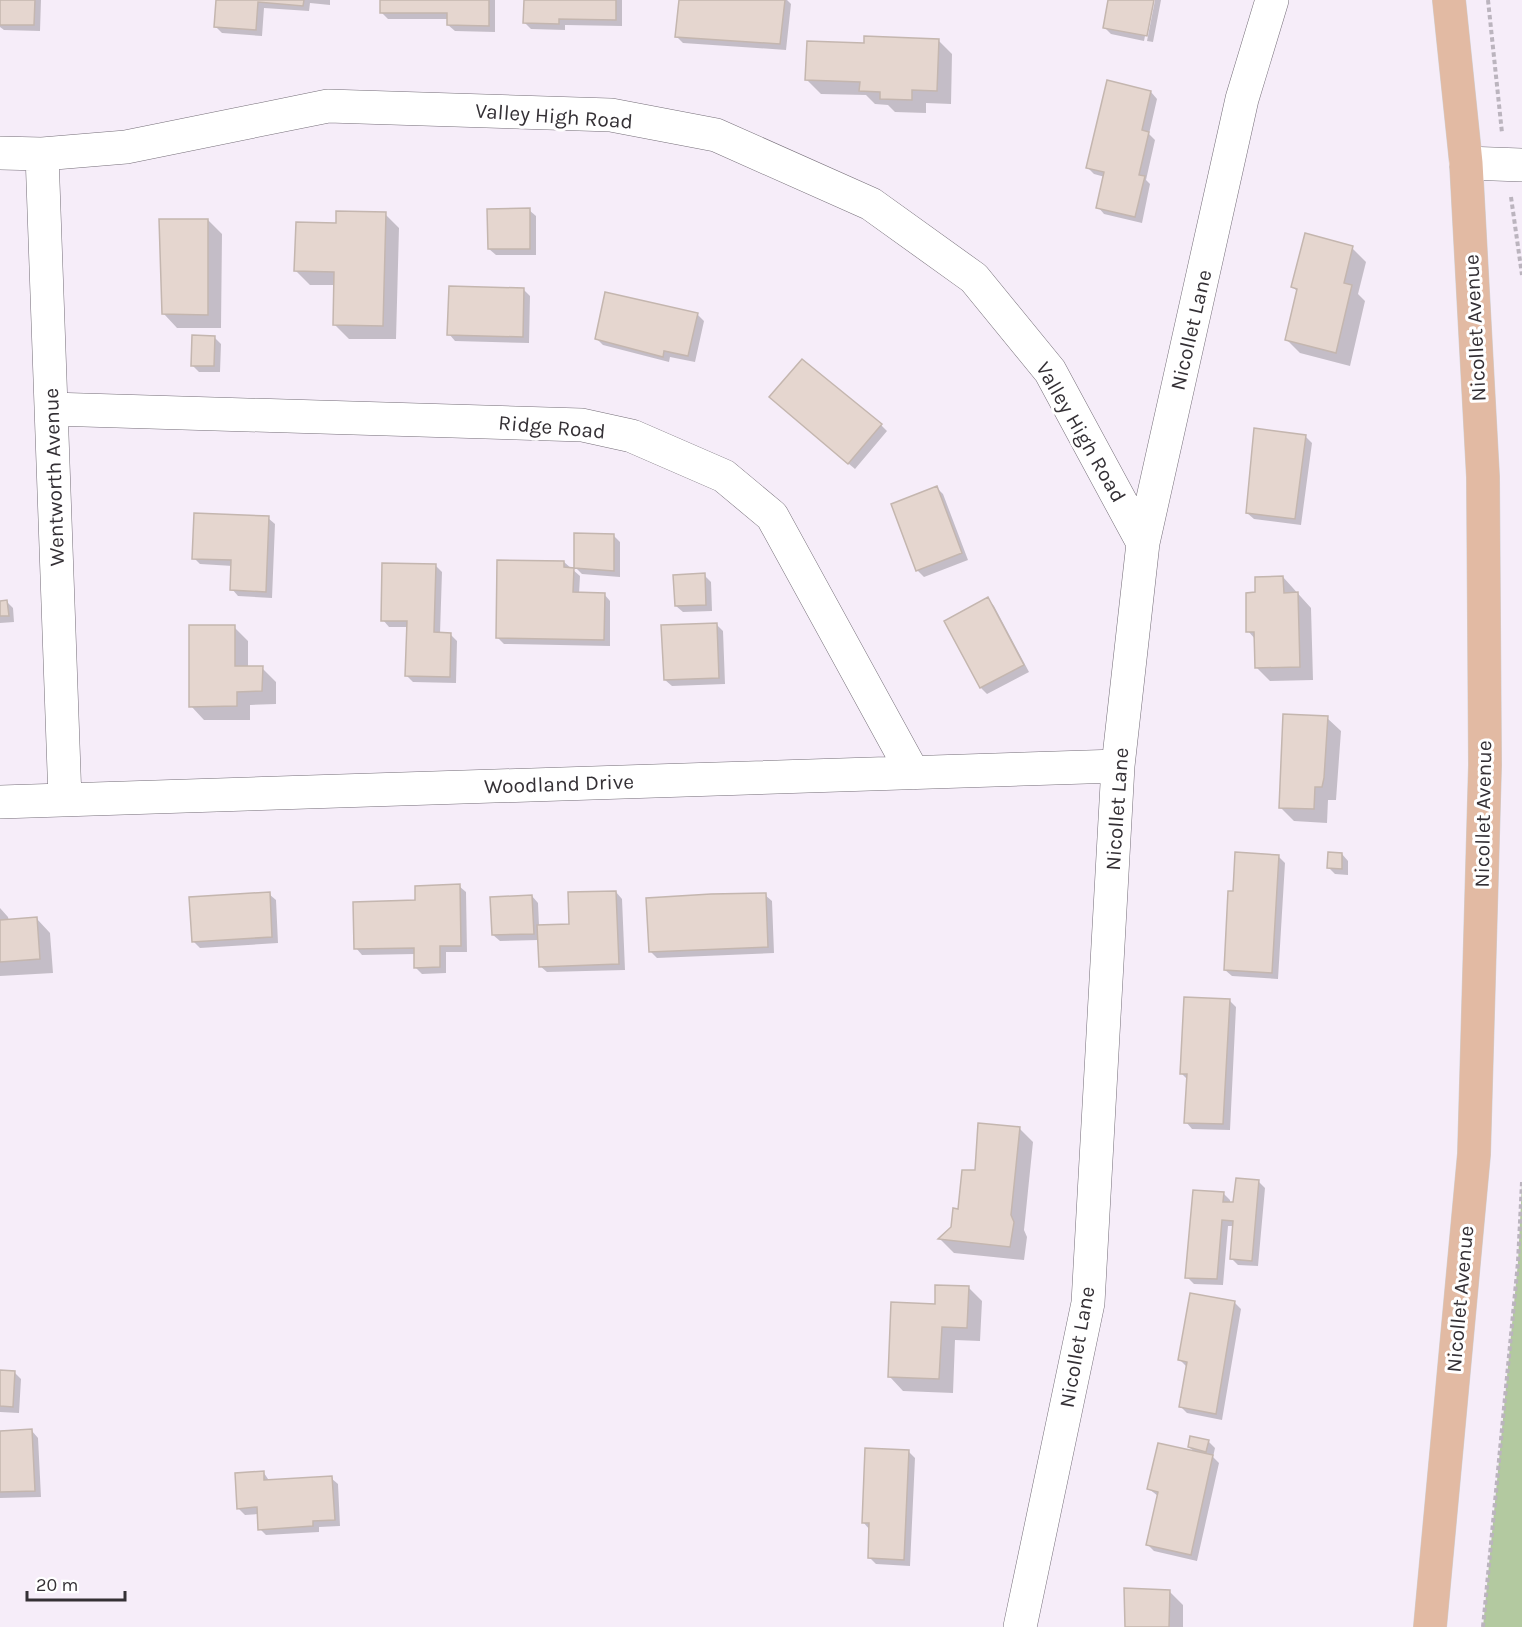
<svg xmlns="http://www.w3.org/2000/svg" width="1522" height="1627" viewBox="0 0 1522 1627" font-family="Karla,sans-serif">
	<style>
		.green { fill: #b3c9a0 }
		.shadow { fill: #0003 }
		.building { fill: #e5d6cf; stroke: #c4b6af; stroke-width: 1.5 }
		.lines { fill: none; stroke-linecap: round; stroke-linejoin: round }
		.minor-casing { stroke: #756e78; stroke-width: 34 }
		.major-casing { stroke: #d2d1d3; stroke-width: 34 }
		.path { stroke: #bbb4be; stroke-width: 4; stroke-dasharray: 4.5 3; stroke-linecap: butt }
		.minor { stroke: #fff; stroke-width: 33 }
		.major { stroke: #e2baa3; stroke-width: 33 }
		.labels { text-anchor: middle; dominant-baseline: central; stroke-width: 6; stroke-linejoin: round; paint-order: stroke }
		.street-label { font-size: 21px; fill: #343035; stroke: #fff }
	</style>
	<rect width="100%" height="100%" fill="#f6edf9"/>
	<path class="green" d="M1522 1183V1627H1483L1518 1262Z"/>
	<path class="shadow" d="M0 0H41L40 31 4 30 0 27Z
		M217 0H330V5L310 3 309 11 264 8 262 36 222 33 216 27Z
		M381 0H495V32L455 31 448 25V19H388L381 12Z
		M525 0H622V26L565 25V30L531 29 525 23Z
		M680 0H787L791 4 786 50 683 43 677 37Z
		M1110 0H1152L1144 41 1111 34 1105 28Z
		M1155 0H1161L1153 42 1147 41Z
		M938 40 952 54 951 104 926 103V113L895 112 888 105 875 104 866 95 821 94 807 80 865 45Z
		M1151 92 1157 99 1149 134 1155 140 1146 180 1150 184 1142 223 1104 214 1098 207 1105 177 1094 174 1088 168Z
		M529 210 536 216V255H496L489 249Z
		M385 214 399 228 396 339H349L335 325 336 285H310L296 271 337 225Z
		M208 220 222 234 221 328H177L164 314Z
		M1352 248 1366 262 1358 294 1365 301 1350 366 1300 353 1286 339 1298 292 1293 287Z
		M524 290 530 296 529 343 455 341 449 334Z
		M697 314 704 321 695 362 670 357 669 362 603 345 597 339Z
		M215 338 221 344 220 372H199L192 365Z
		M778 404 881 425 887 431 855 469Z
		M1305 436 1312 443 1301 525 1254 519 1247 513Z
		M937 488 943 494 968 560 924 577 917 570Z
		M268 518 275 524 272 598 238 596 232 589 233 566 200 564 194 558Z
		M614 536 620 542V577L582 574 576 568Z
		M564 562 580 576 579 594H604L610 601V646L504 644 497 637Z
		M435 565 442 572 440 634H450L457 641 456 683 413 682 407 676 408 627H389L383 620Z
		M704 575 711 582 712 611 683 612 676 606Z
		M1283 577 1311 608 1313 680 1270 681 1256 667V640L1248 631 1257 594Z
		M988 599 994 606 1029 672 987 694 981 688 946 621Z
		M0 602H7L13 608 14 622 0 623Z
		M716 624 723 631 725 684 672 686 665 680Z
		M234 627 248 641V668H262L276 682V704L250 705V720H204L191 706Z
		M1327 718 1341 731 1336 800H1328L1327 823 1294 821 1281 808Z
		M1342 854 1348 861V875L1335 874 1329 868Z
		M1278 856 1285 863 1278 979 1232 976 1225 970 1234 893Z
		M459 886 466 892 467 952H446V973L422 974 415 967V954L362 955 356 948 416 902Z
		M616 892 622 899 625 970 547 972 540 966 539 940 500 941 493 935 532 896 538 903 539 926 570 925Z
		M269 894 276 900 278 943 200 948 193 941Z
		M765 895 772 901 774 953 657 958 650 951Z
		M0 908 8 917 9 921 37 919 50 933 53 973 0 976Z
		M1230 1001 1236 1007 1230 1130 1192 1129 1186 1122 1188 1080 1181 1073Z
		M1019 1128 1033 1142 1024 1230 1027 1237 1024 1260 954 1253 940 1239 953 1228 976 1172Z
		M1258 1181 1265 1188 1258 1266 1238 1265 1231 1258 1234 1226H1228L1223 1285 1194 1284 1187 1277 1224 1194 1230 1200V1204H1235Z
		M968 1287 982 1301 980 1341 955 1340 953 1393 903 1391 890 1377 936 1305Z
		M1235 1303 1241 1309 1222 1420 1187 1413 1181 1407 1186 1366 1180 1360Z
		M0 1371 14 1372 21 1379 19 1413 0 1412Z
		M32 1431 38 1438 41 1497 0 1498V1432Z
		M1208 1441 1215 1448 1213 1457 1219 1463 1197 1561 1154 1551 1148 1545 1158 1496 1149 1489 1196 1453 1189 1447Z
		M909 1452 915 1458 910 1566 876 1564 869 1557 870 1530 863 1522Z
		M264 1473 270 1482 331 1478 338 1484 340 1526 319 1527V1532L266 1535 260 1529 259 1514 245 1515 238 1508Z
		M1169 1591 1183 1605V1627H1126Z"/>
	<path class="building" d="M0 0H35L34 25H0Z
		M216 0H304L303 6 258 2 256 30 214 27Z
		M380 0H489V26L447 25V13H380Z
		M524 0H616V20L559 19V24L523 23Z
		M679 0H785L780 44 675 37Z
		M1108 0H1154L1147 36 1103 28Z
		M864 36 939 39 937 91 912 90V100L880 99V92L859 91 860 82 805 80 807 41 864 43Z
		M1107 80 1151 91 1142 130 1149 132 1139 175 1145 176 1135 217 1096 208 1104 172 1086 168Z
		M530 208V249H488L487 209Z
		M336 211 386 212 383 326 333 325 334 272 294 271 296 222 336 223Z
		M159 219H208V315L162 314Z
		M1305 233 1353 246 1344 283 1352 285 1336 353 1285 340 1297 289 1291 287Z
		M449 286 524 288 523 337 447 335Z
		M605 292 698 313 688 356 664 351 663 357 595 339Z
		M192 335 215 336 214 366H191Z
		M802 359 882 424 848 464 769 397Z
		M1254 428 1306 435 1295 519 1246 513Z
		M937 486 962 553 916 571 891 504Z
		M194 513 269 516 266 592 230 590 231 560 192 559Z
		M574 533 614 534V571L574 568Z
		M497 560 564 561V567L574 568 573 592 605 593 604 640 496 638Z
		M382 563 436 564 434 632 451 633 450 677 405 676 407 621H381Z
		M705 573 706 605 675 606 673 575Z
		M1283 576 1284 593 1298 592 1300 667 1255 668 1254 632H1246V593L1255 592V577Z
		M988 597 1024 665 980 688 944 621Z
		M7 600 9 616H0V601Z
		M717 623 719 678 664 680 661 625Z
		M189 625H235V666H263L262 691 237 692V706L189 707Z
		M1283 714 1328 716 1324 778 1322 787H1315L1314 809 1279 808Z
		M1235 852 1279 855 1272 973 1224 970 1228 891H1233Z
		M1328 852 1342 853V869L1327 868Z
		M460 884 461 946H440V967L414 968V948L354 949 353 902 415 900V886Z
		M616 891 619 964 539 967 537 925 569 924 568 892Z
		M270 892 272 937 192 942 189 897Z
		M766 893 768 947 649 952 646 898 711 894Z
		M532 895 534 934 492 935 490 897Z
		M37 917 40 959 0 962V920Z
		M1184 997 1230 999 1223 1124 1184 1123 1187 1074H1180Z
		M978 1123 1020 1127 1011 1215 1014 1222 1010 1247 938 1239 951 1227 953 1208 958 1209 962 1170H975Z
		M1236 1178 1259 1180 1252 1261 1230 1259 1233 1221 1222 1220 1217 1279 1185 1278 1193 1190 1224 1192 1223 1202H1233Z
		M935 1285 969 1286 967 1328 942 1327 939 1379 888 1377 891 1302 935 1304Z
		M1190 1293 1235 1301 1216 1414 1179 1407 1187 1362 1178 1360Z
		M0 1370 15 1371 13 1407 0 1406Z
		M32 1429 35 1491 0 1492V1431Z
		M1190 1436 1209 1440 1206 1452 1188 1447Z
		M1158 1443 1213 1455 1191 1555 1146 1545 1158 1492 1147 1489Z
		M865 1448 909 1450 904 1560 868 1558 869 1523H862Z
		M264 1471V1480L332 1476 335 1520 313 1521V1526L258 1530 257 1507 237 1509 235 1473Z
		M1124 1588 1170 1590 1169 1627H1125Z"/>
	<g class="lines">
		<g class="minor-casing">
			<path id="minor" d="M0 153 42 154 126 147 328 106 611 115 716 135 871 204 974 278 1050 371 1143 543
				M42 154 65 800
				M1466 163 1522 165
				M51 409 582 425 632 436 724 476 772 516 913 773
				M0 802 1118 766
				M1020 1627 1088 1303 1118 766 1143 543 1242 99 1272 0"/>
		</g>
		<g class="major-casing">
			<path id="major" d="M1430 1627 1474 1154 1485 765 1483 477 1466 163 1449 0"/>
		</g>
		<path class="path" d="M1488 0 1502 133
			M1511 197 1522 275
			M1483 1627 1518 1262 1522 1182"/>
		<use href="#minor" class="minor"/>
		<use href="#major" class="major"/>
	</g>
	<g class="labels">
		<g class="street-label">
			<text transform="translate(554 116) rotate(4)">Valley High Road</text>
			<text transform="translate(1475 328) rotate(-93)">Nicollet Avenue</text>
			<text transform="translate(1191 330) rotate(-77)">Nicollet Lane</text>
			<text transform="translate(552 427) rotate(5)">Ridge Road</text>
			<text transform="translate(1081 432) rotate(60)">Valley High Road</text>
			<text transform="translate(54 477) rotate(-92)">Wentworth Avenue</text>
			<text transform="translate(559 784) rotate(-2)">Woodland Drive</text>
			<text transform="translate(1117 809) rotate(-86)">Nicollet Lane</text>
			<text transform="translate(1483 814) rotate(-89)">Nicollet Avenue</text>
			<text transform="translate(1460 1299) rotate(-85)">Nicollet Avenue</text>
			<text transform="translate(1077 1347) rotate(-80)">Nicollet Lane</text>
		</g>
	</g>
	<path d="M27 1591v9h98v-9" fill="none" stroke="#343035" stroke-width="3"/>
	<text x="36" y="1591" font-size="18" fill="#343035" stroke="#ffffff" stroke-width="4.5" paint-order="stroke">20 m</text>
</svg>
